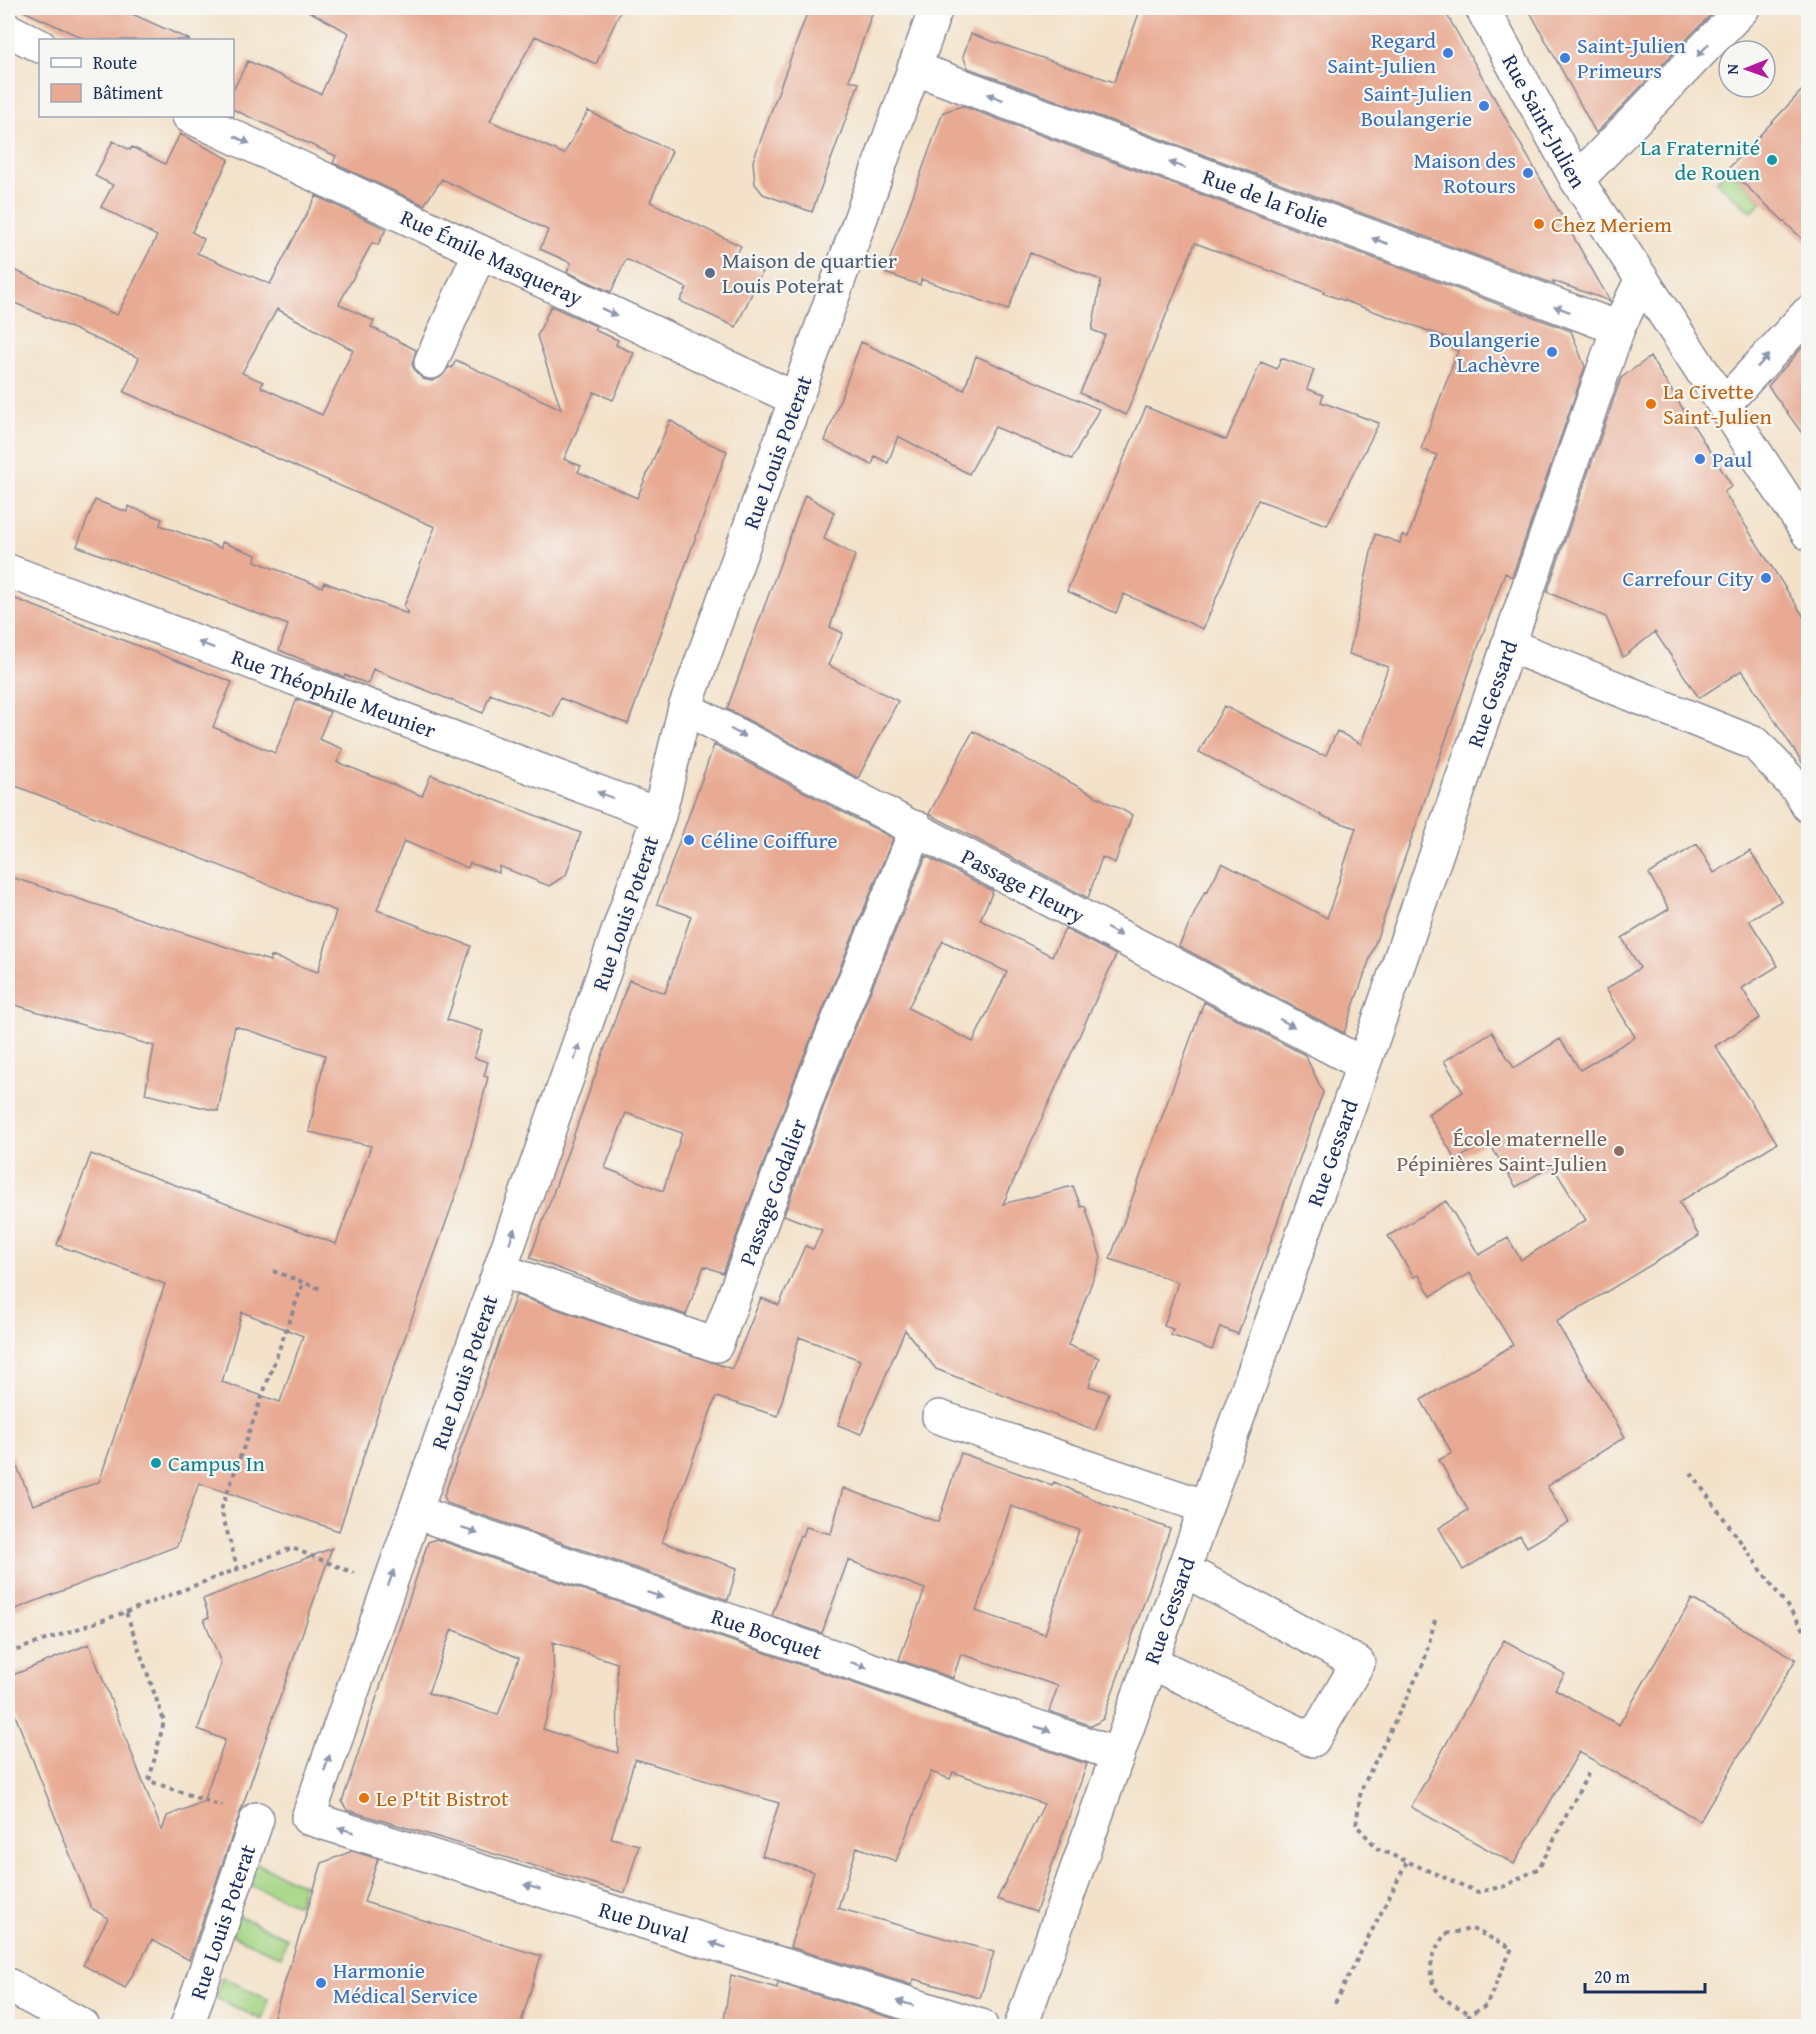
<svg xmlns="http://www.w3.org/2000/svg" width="1816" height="2034" viewBox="0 0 1816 2034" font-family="'Gentium Book Plus',serif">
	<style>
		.green { fill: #a5d685; stroke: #608272; stroke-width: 1.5 }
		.building { fill: #e8aa93; fill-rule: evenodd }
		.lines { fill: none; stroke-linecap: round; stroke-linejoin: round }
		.minor-casing { stroke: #878894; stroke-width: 36 }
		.major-casing { stroke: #878894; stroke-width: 36 }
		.path { stroke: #878894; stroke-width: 4; stroke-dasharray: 4.5 4.5; stroke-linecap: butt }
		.minor { stroke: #fff; stroke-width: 33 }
		.major { stroke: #fff; stroke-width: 33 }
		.oneway { fill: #8d97ae }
		.shop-dot { fill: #3f7fe0; stroke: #f6f6f2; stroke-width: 2 }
		.culture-dot { fill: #0f9aa8; stroke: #f6f6f2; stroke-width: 2 }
		.food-dot { fill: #e8710a; stroke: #f6f6f2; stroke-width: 2 }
		.service-dot { fill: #5c6f8a; stroke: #f6f6f2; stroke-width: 2 }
		.education-dot { fill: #8d6e63; stroke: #f6f6f2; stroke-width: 2 }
		.labels { text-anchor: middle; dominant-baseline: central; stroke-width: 4.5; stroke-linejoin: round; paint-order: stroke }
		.shop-label { font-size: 22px; fill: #366cbe; stroke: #f6f6f2; text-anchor: end }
		.street-label { font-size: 22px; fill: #1b2f5e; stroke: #f6f6f2 }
		.culture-label { font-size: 22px; fill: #0d838f; stroke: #f6f6f2; text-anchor: end }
		.food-label { font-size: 22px; fill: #c56008; stroke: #f6f6f2; text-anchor: start }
		.service-label { font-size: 22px; fill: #4e5e75; stroke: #f6f6f2; text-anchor: start }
		.education-label { font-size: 22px; fill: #785e54; stroke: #f6f6f2; text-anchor: end }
	</style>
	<rect width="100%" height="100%" fill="#f6f6f2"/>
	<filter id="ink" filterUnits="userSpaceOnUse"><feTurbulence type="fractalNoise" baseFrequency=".0167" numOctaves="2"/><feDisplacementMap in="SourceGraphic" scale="12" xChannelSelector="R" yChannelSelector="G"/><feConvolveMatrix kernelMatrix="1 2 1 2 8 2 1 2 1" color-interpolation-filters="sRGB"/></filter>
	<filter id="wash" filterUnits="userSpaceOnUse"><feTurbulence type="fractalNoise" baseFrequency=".008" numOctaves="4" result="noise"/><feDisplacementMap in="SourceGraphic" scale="24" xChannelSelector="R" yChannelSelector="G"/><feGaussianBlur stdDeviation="1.35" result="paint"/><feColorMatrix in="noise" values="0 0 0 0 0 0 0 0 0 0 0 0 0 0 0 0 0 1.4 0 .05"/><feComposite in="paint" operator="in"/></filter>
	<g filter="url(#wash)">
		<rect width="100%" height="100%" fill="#f3e2c9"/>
		<path class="green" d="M1728 169 1762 201 1751 212 1716 182Z
			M255 1863 304 1885 298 1905 248 1884Z
			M237 1915 287 1938 281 1957 232 1935Z
			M222 1977 269 2000 262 2020 216 1998Z"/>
		<g id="blocks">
			<path class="building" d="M17 8H119L190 40H87Z
				M303 8H622L596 64 535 36 490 121 564 154 588 111 672 151 650 202 741 246 734 259 762 272 736 327 680 301 687 288 626 259 611 292 567 272 571 263 540 249 548 230 442 179 424 205 333 163 336 156 232 109V92L248 61 321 94 349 33Z
				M809 8H874L849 80 859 83 812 212 763 194 755 184 753 161Z
				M1141 8H1443L1610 301 1553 281 1554 284 968 68 963 56 971 34 1114 82Z
				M1528 8H1717L1596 133Z
				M1809 83V245L1728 169Z
				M962 106 1571 331 1585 367 1512 577 1505 573 1472 664 1344 1033 1179 946 1205 891 1207 892 1222 863 1327 918 1356 828 1327 818 1199 752 1224 706 1319 754 1326 755 1337 731 1361 744 1388 667 1349 654 1375 534 1400 543 1402 535 1408 537 1437 455 1421 449 1458 351 1452 348 1454 340 1323 293 1324 291 1195 243 1126 415 1080 393 1105 335 1092 330 1101 280 1030 253 1008 310 921 279 920 285 885 273 943 112Z
				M180 134 229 159 192 232 204 239 197 253 270 284 316 196 386 229 378 245 372 243 339 304 374 321 371 327 416 350 412 365 416 372 423 379 432 381 441 377 449 367 452 368 456 360 561 409 537 336 551 306 596 326 594 330 618 340 616 345 634 353 613 400 594 392 564 459 581 466 578 472 637 498 670 420 699 439 727 451 628 724 560 698 553 717 490 694 483 713 373 669 368 684 345 675 344 677 279 650 288 625 77 546 95 500 127 512 128 506 162 519 160 525 221 548 222 542 256 555 255 561 322 587 324 582 408 614 404 606 435 527 124 392 139 358 8 300V285L14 270 117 315 157 236 101 207 113 185 95 176 113 141 130 150 132 147 165 164ZM277 309 353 350 322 415 261 387 263 382 242 373Z
				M1809 340V443L1768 386Z
				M861 342 964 390 976 356 1099 409 1072 459 995 427 969 474 898 436 888 463 875 456 872 465 825 441Z
				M1650 357 1732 486 1724 492 1809 625V773L1742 670 1699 698 1655 632 1623 657 1606 617 1547 592 1621 378Z
				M1281 358 1314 370 1307 389 1323 395 1321 402 1379 423 1327 525 1258 500 1203 629 1124 594 1116 613 1067 591 1146 407 1226 440 1261 362 1277 369Z
				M805 495 834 512 824 539 855 555 830 627 843 633 828 665 898 701 858 778 727 709Z
				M8 596 232 682 213 727 243 740 275 753 297 699 330 712 319 739 343 749 337 762 422 796 431 775 581 833 566 875 549 886 499 866V873L470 863 468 868 404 841 377 910 471 946 447 1020 483 1031 474 1058 488 1062 484 1076 488 1077 465 1169 373 1427 339 1531 199 1483 177 1546 8 1612V1445L33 1505 99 1482 165 1284 57 1245 91 1154 336 1244 371 1146 309 1132 325 1055 235 1026 218 1111 145 1094 154 1046 8 1003V876L270 961 271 956 318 972 336 911 8 783ZM242 1312 303 1336 280 1402 222 1382Z
				M973 731 1132 815 1115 863 1102 857 1088 898 929 814Z
				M714 745 893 838 795 1078 723 1273 704 1266 686 1315 530 1258 629 980 665 993 691 916 657 904ZM626 1113 682 1133 663 1191 605 1168Z
				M1697 844 1714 873 1750 851 1781 901 1749 920 1778 966 1742 988 1760 1018 1715 1046 1777 1143 1679 1202 1699 1236 1556 1322 1625 1437 1547 1486 1569 1522 1527 1547 1520 1535 1463 1570 1439 1528 1468 1510 1439 1460 1452 1453 1421 1400 1513 1345 1470 1273 1431 1296 1419 1275 1414 1277 1388 1236 1446 1201 1479 1255 1508 1238 1521 1260 1586 1220 1552 1165 1516 1187 1488 1141 1456 1160 1428 1114 1463 1092 1444 1061 1492 1032 1514 1068 1560 1039 1580 1070 1635 1037 1606 989 1640 968 1622 938 1669 909 1649 874Z
				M926 856 993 891 980 920 1052 956 1065 929 1116 955 1003 1204 1073 1186 1081 1207 1085 1206 1101 1258 1068 1345 1099 1358 1089 1386 1109 1393 1095 1431 936 1369 905 1330 861 1434 838 1425 860 1360 799 1337 778 1416 716 1397 662 1542 737 1568 728 1600 447 1503 444 1496 516 1295 732 1369 761 1298 779 1305 805 1246 813 1249 822 1230 784 1215 829 1092ZM943 941 1007 972 973 1042 908 1008Z
				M1204 1002 1305 1055 1323 1092 1238 1334 1220 1327 1212 1350 1171 1335 1173 1329 1164 1326 1178 1282 1110 1259Z
				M961 1453 1052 1485 1054 1482 1104 1504 1170 1529 1103 1719 1092 1726 1049 1711 1058 1686 961 1654 953 1678 899 1660 925 1589 848 1560 822 1633 772 1616 800 1535 803 1536 806 1527 831 1534 843 1488 938 1522ZM1011 1506 1079 1530 1045 1634 976 1611Z
				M436 1539 1087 1764 1036 1912 997 1899 1044 1804 953 1772 950 1779 931 1772 896 1861 857 1847 838 1908 994 1952 980 1998 914 1979 912 1985 790 1947 814 1872 762 1856 779 1803 635 1759 611 1838 639 1845 625 1893 347 1810 342 1802 428 1542ZM452 1629 519 1658 498 1715 428 1693ZM553 1642 617 1663 618 1753 543 1729 554 1693Z
				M332 1548 189 1960 152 1940 125 1988 83 1965 108 1918 91 1908 8 1697V1677L89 1644 162 1831 167 1816 203 1802 225 1740 198 1729 221 1663 204 1619 209 1617 203 1599Z
				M1692 1599 1796 1659 1700 1821 1579 1752 1514 1864 1411 1807 1504 1640 1565 1674 1555 1689 1619 1725Z
				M352 1851 378 1859 364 1902 541 1956 520 2026H271L322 1863Z
				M731 1975 777 1988 778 1983 902 2021 900 2026H723Z"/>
		</g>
	</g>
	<g filter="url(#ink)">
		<use href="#blocks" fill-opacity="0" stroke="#878894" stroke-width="1.5"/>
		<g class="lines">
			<g class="minor-casing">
				<g id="minor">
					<path id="s1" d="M936 8 685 708 659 815 308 1818 981 2026"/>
					<path id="s2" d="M1482 8 1577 180 1808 533"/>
					<path d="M8 30 40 46"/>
					<path id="s3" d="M914 68 1618 328"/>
					<path id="s4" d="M189 116 796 399"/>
					<path d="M1577 180 1743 8"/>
					<path d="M431 362 480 252"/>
					<path d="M1724 404 1808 313"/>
					<path id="s5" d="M8 571 659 815"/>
					<path d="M1508 645 1756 744 1798 789 1808 806"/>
					<path id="s6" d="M685 708 1363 1064"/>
					<path id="s7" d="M500 1270 716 1345 812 1085 917 828"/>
					<path d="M939 1417 1206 1507"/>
					<path id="s8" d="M415 1512 1118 1755"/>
					<path d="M1151 1662 1313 1740 1358 1663 1184 1570"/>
					<path id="s9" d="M187 2026 257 1819"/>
					<path id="s10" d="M1021 2026 1374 1035 1618 328 1642 279"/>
				</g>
			</g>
			<g class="major-casing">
				<path id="major" d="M8 1985 83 2026"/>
			</g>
			<path class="path" d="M273 1271 321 1289
				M1691 1473 1808 1635
				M238 1570 221 1510 303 1283
				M126 1612 292 1548 354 1573
				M1435 1620 1424 1662 1361 1790 1356 1825 1378 1849 1478 1892 1505 1886 1539 1868 1590 1770
				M8 1653 126 1612 164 1721 149 1781 222 1806
				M1335 2003 1407 1862
				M1463 2026 1470 2014 1486 2006 1512 1948 1472 1929 1445 1934C1434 1951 1423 1972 1438 1992 1444 2001 1461 2008 1470 2014"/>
			<use href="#minor" class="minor"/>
			<use href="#major" class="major"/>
		</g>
		<defs><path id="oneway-solid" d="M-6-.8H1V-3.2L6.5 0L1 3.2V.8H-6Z" transform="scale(1.5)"/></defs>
		<g class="oneway">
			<use href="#oneway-solid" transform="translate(1703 50) rotate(133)"/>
			<use href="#oneway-solid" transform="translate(995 97) rotate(-160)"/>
			<use href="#oneway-solid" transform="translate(242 140) rotate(25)"/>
			<use href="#oneway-solid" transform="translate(1177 165) rotate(-160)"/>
			<use href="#oneway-solid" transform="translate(1380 241) rotate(-160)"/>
			<use href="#oneway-solid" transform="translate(1562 309) rotate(-160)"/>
			<use href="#oneway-solid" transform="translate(609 312) rotate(25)"/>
			<use href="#oneway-solid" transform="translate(1763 361) rotate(-47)"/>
			<use href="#oneway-solid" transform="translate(206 645) rotate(-159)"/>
			<use href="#oneway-solid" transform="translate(738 733) rotate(28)"/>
			<use href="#oneway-solid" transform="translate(605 795) rotate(-159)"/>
			<use href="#oneway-solid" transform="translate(1114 932) rotate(28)"/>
			<use href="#oneway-solid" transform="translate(1287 1023) rotate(28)"/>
			<use href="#oneway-solid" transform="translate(577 1052) rotate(-71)"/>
			<use href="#oneway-solid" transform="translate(512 1236) rotate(-71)"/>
			<use href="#oneway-solid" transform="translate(470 1531) rotate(19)"/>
			<use href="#oneway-solid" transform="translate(391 1578) rotate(-70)"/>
			<use href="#oneway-solid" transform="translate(655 1595) rotate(19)"/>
			<use href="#oneway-solid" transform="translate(859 1665) rotate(19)"/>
			<use href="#oneway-solid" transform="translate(1043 1729) rotate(19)"/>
			<use href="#oneway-solid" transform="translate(327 1763) rotate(-71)"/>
			<use href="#oneway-solid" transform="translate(346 1830) rotate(-163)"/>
			<use href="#oneway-solid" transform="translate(532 1887) rotate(-163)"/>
			<use href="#oneway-solid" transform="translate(718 1945) rotate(-163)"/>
			<use href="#oneway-solid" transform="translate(905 2003) rotate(-163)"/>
		</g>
	</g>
	<g class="shop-dot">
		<circle cx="1448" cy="53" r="6"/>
		<circle cx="1565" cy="58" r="6"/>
		<circle cx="1484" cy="106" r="6"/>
		<circle cx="1528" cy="173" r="6"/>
		<circle cx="1552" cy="352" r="6"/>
		<circle cx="1700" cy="459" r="6"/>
		<circle cx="1766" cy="578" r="6"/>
		<circle cx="689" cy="840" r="6"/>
		<circle cx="321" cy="1983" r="6"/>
	</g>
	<g class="culture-dot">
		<circle cx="1772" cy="160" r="6"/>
		<circle cx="156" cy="1463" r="6"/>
	</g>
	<g class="food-dot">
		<circle cx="1539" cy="224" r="6"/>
		<circle cx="1651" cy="404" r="6"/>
		<circle cx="364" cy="1798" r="6"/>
	</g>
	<circle class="service-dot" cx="710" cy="273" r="6"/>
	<circle class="education-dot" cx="1619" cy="1151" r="6"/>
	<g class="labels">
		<g class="shop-label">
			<text x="1436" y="40">Regard<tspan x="1436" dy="25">Saint-Julien</tspan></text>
			<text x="1577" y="45" text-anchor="start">Saint-Julien<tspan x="1577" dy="25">Primeurs</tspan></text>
			<text x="1472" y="93">Saint-Julien<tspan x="1472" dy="25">Boulangerie</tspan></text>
			<text x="1516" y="160">Maison des<tspan x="1516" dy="25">Rotours</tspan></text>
			<text x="1540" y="339">Boulangerie<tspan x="1540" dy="25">Lachèvre</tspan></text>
			<text x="1712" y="459" text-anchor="start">Paul</text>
			<text x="1754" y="578">Carrefour City</text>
			<text x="701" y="840" text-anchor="start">Céline Coiffure</text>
			<text x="333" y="1970" text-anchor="start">Harmonie<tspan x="333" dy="25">Médical Service</tspan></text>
		</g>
		<g class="street-label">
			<text stroke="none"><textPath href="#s2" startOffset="129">Rue Saint-Julien</textPath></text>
			<text stroke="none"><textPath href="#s3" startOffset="375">Rue de la Folie</textPath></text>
			<text stroke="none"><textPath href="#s4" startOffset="334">Rue Émile Masqueray</textPath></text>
			<text transform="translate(777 452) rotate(-70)">Rue Louis Poterat</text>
			<text stroke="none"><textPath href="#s5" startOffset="348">Rue Théophile Meunier</textPath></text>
			<text stroke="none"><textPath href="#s10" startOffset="1413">Rue Gessard</textPath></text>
			<text stroke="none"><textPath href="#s6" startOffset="382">Passage Fleury</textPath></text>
			<text transform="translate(625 913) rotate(-71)">Rue Louis Poterat</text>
			<text stroke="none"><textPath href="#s10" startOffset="927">Rue Gessard</textPath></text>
			<text stroke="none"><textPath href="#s7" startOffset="392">Passage Godalier</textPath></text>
			<text transform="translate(464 1372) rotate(-71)">Rue Louis Poterat</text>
			<text stroke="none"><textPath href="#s10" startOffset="441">Rue Gessard</textPath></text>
			<text stroke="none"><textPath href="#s8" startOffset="372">Rue Bocquet</textPath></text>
			<text stroke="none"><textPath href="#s1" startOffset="2268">Rue Duval</textPath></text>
			<text stroke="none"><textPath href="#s9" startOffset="110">Rue Louis Poterat</textPath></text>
		</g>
		<g class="culture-label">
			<text x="1760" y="147">La Fraternité<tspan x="1760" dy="25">de Rouen</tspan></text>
			<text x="168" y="1463" text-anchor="start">Campus In</text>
		</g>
		<g class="food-label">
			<text x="1551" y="224">Chez Meriem</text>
			<text x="1663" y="391">La Civette<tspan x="1663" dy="25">Saint-Julien</tspan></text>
			<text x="376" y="1798">Le P'tit Bistrot</text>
		</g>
		<g class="service-label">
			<text x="722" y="260">Maison de quartier<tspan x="722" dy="25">Louis Poterat</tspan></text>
		</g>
		<g class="education-label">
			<text x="1607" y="1138">École maternelle<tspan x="1607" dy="25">Pépinières Saint-Julien</tspan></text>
		</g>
	</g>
	<rect width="1816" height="2034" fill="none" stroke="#f6f6f2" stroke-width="30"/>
	<rect x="39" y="39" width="195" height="78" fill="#f6f6f2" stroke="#9ea6b7" stroke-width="1.5"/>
	<rect x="51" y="58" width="30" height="9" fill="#ffffff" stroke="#9ea6b7" stroke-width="1.5"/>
	<text x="93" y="69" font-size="18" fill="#1b2f5e">Route</text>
	<rect x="51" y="84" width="30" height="18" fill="#e8aa93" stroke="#9ea6b7" stroke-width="1.5"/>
	<text x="93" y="99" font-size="18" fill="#1b2f5e">Bâtiment</text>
	<g transform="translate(1747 69) rotate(269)"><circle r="28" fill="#f6f6f2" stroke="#9ea6b7" stroke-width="1.5"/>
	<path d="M0-4.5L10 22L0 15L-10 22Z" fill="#b5179e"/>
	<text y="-9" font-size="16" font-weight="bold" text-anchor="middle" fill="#1b2f5e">N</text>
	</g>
	<path d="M1585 1983v9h120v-9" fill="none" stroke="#1b2f5e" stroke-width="3"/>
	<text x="1594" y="1983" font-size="18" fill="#1b2f5e" stroke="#f6f6f2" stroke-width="4.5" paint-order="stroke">20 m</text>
</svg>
